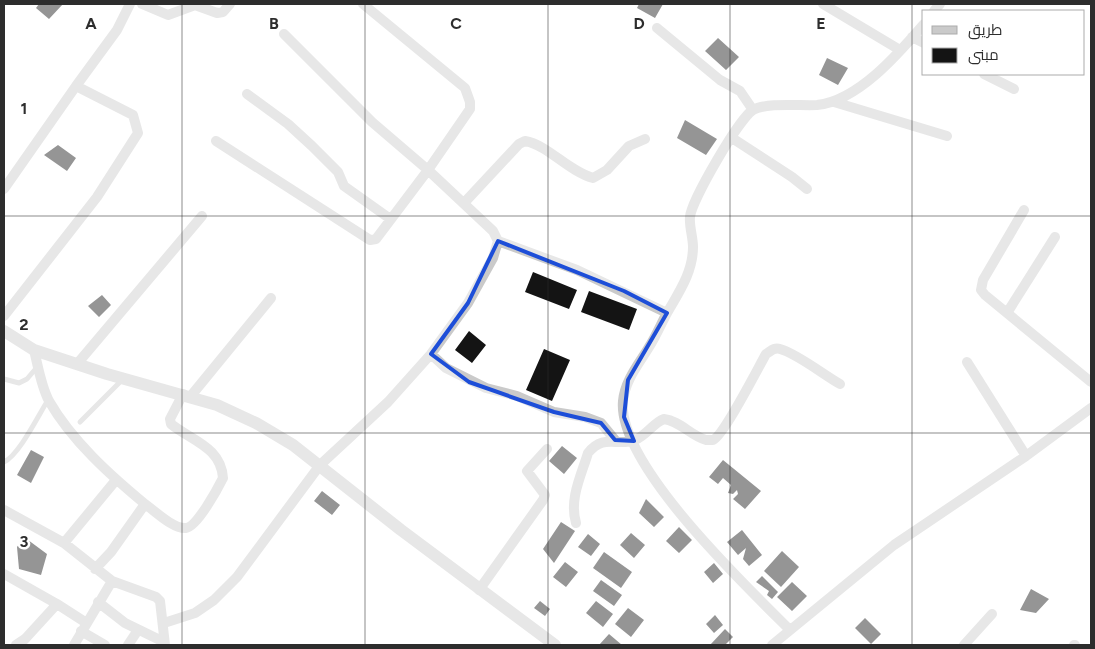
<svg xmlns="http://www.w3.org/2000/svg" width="1095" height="649" viewBox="0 0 1095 649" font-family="Figtree,Cairo,sans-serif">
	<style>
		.building { fill: #141414 }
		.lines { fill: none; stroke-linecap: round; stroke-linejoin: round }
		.service { stroke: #cacaca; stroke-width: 5 }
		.minor { stroke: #cacaca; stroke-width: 10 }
		.tertiary { stroke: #cacaca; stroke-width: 12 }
		.marked { fill: none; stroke: #1d4ed8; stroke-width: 4; stroke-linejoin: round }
		.grid { fill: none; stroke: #2d2d2d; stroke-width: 1; stroke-opacity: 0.55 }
		.grid-label { font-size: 16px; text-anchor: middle; font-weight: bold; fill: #2d2d2d; stroke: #fff; stroke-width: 5; stroke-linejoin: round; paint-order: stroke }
	</style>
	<rect width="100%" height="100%" fill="#fff"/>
	<path class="building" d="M39 4H63L49 19 36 8Z
		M639 4H663L655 18 637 8Z
		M718 38 739 57 726 70 705 51Z
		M827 58 848 68 838 85 819 75Z
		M685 120 717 139 706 155 677 138Z
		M58 145 76 158 67 171 44 155Z
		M533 272 577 290 569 309 525 292Z
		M589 291 637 309 629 330 581 312Z
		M102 295 111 305 99 317 88 306Z
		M469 331 486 345 472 363 455 350Z
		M544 349 570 360 552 401 526 390Z
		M562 446 577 458 564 474 549 461Z
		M31 450 44 457 31 483 17 475Z
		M723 460 761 491 745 509 733 499 738 494 737 490 733 494 728 493 731 485 723 478 718 484 709 477Z
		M322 491 340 505 332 515 314 501Z
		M646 499 664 517 654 527 639 513Z
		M561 522 575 531 554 563 543 549Z
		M679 527 692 540 679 553 666 541Z
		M742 530 762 555 749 566 743 559 746 548 738 555 727 542Z
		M631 533 645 545 634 558 620 545Z
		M588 534 600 544 591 556 578 547Z
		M24 537 47 554 41 575 19 569 17 547Z
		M782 551 799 567 781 587 764 571Z
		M604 552 632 572 621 588 593 568Z
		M565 562 578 572 566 587 553 577Z
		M714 563 723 574 713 583 704 572Z
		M762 576 778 592 772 599 767 595 769 591 756 582Z
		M601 580 622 595 614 606 593 591Z
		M792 582 807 596 792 611 777 597Z
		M1031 589 1049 599 1036 613 1020 610Z
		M540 601 550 609 545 616 534 608Z
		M596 601 613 614 603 627 586 613Z
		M628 608 644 620 631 637 615 624Z
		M715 615 723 625 714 633 706 624Z
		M865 618 881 634 871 644 855 628Z
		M725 629 733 637 725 645H710Z
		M609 634 622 645H599Z"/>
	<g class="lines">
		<path class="service" d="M4 379 19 383 27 379 38 366
			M80 422 123 379
			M4 462C19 455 38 416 48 400"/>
		<path class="minor" d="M142 4 168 15 195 5 217 13 223 12 230 4
			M363 4 465 88 470 102V109L428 170 493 231 498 241
			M823 4 900 50
			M934 11 940 4
			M657 28 720 80 740 91 753 110
			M912 37 924 43
			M984 74 1014 89
			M76 86 117 30 130 4
			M247 94 288 124 312 146 338 172 344 186 389 218
			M834 102 947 136
			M732 138 792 177 807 189
			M216 141 370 240 376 239 428 170 372 122 284 34
			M4 189 76 86 133 115 138 133 97 197 4 316
			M464 203 519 144 525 141C548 145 568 171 593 178L607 170 629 146 645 139
			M1024 210 983 280 981 290 985 295 1091 382
			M667 313C661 324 656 336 649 347 639 364 625 380 623 401 617 464 746 586 790 630
			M1007 313 1055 237
			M34 350C38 366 41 386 49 401 72 441 110 475 145 504L111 552 95 569
			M431 354 446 368 486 388 517 396 554 412 585 417 601 423 615 440
			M967 362 1026 456
			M77 364 202 216
			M190 397 271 298
			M145 504C155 511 173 529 186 528 197 527 218 488 223 478 221 447 192 441 171 424L170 419 183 394
			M4 510 64 543 116 480
			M576 523C569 499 581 476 588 453 604 433 617 447 635 440 647 435 653 423 664 419 680 421 691 436 706 440 708 440 711 440 713 440 724 435 758 368 766 354 771 351 774 347 780 349 796 353 824 375 840 384
			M64 543 112 581 156 597 160 601 165 645
			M4 574 57 604
			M479 590 543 500 545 495 527 471 547 449
			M98 602 125 623 164 642
			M164 623 195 613 214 600 237 577 320 465 388 402 431 354 468 303 493 258 498 241 577 270 667 313C679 292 693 272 693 247 693 237 689 226 690 217 691 201 740 117 753 110 767 102 801 106 817 105 858 101 899 53 924 24
			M81 631 105 645
			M16 645 25 639 57 604 85 622
			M74 645 112 581
			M128 645 138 630
			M772 645 894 545 1026 456 1091 408
			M964 645 992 614
			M1074 645H1075"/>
		<path class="tertiary" d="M4 331 34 350 107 374 217 405 256 423 293 445 401 530 555 645"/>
	</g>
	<path d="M0 0H1095V649H0ZM498 241 624 291 667 313 628 380 624 417 634 441 615 440 601 423 554 412 469 382 431 354 468 303Z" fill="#fff" fill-opacity=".55" fill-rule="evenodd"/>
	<path class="marked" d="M498 241 624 291 667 313 628 380 624 417 634 441 615 440 601 423 554 412 469 382 431 354 468 303Z"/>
	<path class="grid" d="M182 4V645M365 4V645M548 4V645M730 4V645M912 4V645M4 216H1091M4 433H1091"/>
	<g class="grid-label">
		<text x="91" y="29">A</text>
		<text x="274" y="29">B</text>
		<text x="456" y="29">C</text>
		<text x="639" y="29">D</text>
		<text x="821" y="29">E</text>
		<text x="24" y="114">1</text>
		<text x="24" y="330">2</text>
		<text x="24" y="547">3</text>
	</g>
	<rect width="1095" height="649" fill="none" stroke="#2d2d2d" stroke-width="10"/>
	<rect x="922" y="10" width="162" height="65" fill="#ffffff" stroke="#ababab"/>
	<rect x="932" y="26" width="25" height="8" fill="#cacaca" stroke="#ababab"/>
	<text x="968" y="35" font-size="15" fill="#2d2d2d">طريق</text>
	<rect x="932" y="48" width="25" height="15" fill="#141414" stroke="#ababab"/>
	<text x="968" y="60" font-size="15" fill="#2d2d2d">مبنى</text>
</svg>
